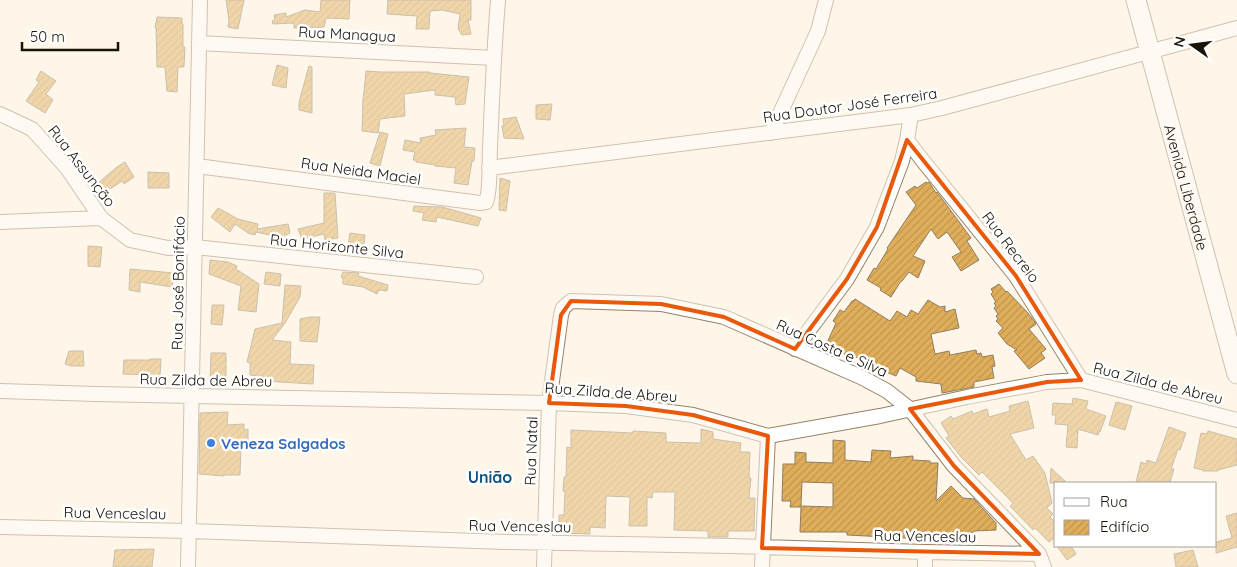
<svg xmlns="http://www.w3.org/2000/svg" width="1237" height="567" viewBox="0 0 1237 567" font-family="Quicksand,sans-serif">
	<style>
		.building { fill: url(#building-hatch); stroke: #907e60; fill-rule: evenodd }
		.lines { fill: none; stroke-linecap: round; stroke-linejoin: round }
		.minor-casing { stroke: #968365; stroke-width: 16 }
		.major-casing { stroke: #968365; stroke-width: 21 }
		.minor { stroke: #fff; stroke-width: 14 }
		.major { stroke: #fff; stroke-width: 19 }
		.marked { fill: none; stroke: #e8590c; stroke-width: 4; stroke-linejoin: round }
		.shop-dot { fill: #3f7fe0; stroke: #fff; stroke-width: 2 }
		.labels { text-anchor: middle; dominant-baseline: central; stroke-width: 5; stroke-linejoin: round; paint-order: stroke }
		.street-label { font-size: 15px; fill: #1a1307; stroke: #fff }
		.shop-label { font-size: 15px; font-weight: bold; fill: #366cbe; stroke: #fff; text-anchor: start }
		.neighbourhood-label { font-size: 16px; font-weight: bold; fill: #0d5381; stroke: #fff }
	</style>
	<defs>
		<pattern id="building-hatch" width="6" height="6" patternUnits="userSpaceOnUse" patternTransform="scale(1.25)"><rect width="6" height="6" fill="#e0ae5a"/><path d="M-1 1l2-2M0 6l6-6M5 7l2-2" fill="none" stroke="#c0954d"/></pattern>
	</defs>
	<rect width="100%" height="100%" fill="#fef6e9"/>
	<path class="building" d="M226 0H244L238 29 228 27 229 21Z
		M321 0H350L349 19 326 18 324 27 294 28V23L273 24 272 21 275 20 274 15 286 13V17L305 10 320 12Z
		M388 0H471V20H468L471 34 462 35 458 29 460 14 442 10 430 11 429 29H416L417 16 387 14Z
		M157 17 182 18V24H183V47H185L184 67H178L177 92 167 91 165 67H157L156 28H155Z
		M277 65 288 68 286 88 272 85Z
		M309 66 312 67V113L299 110V102Z
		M41 71 56 81 46 94 53 100 45 113 26 101 39 82 36 80Z
		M366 71 380 72H430V73L469 77 465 104 456 105 455 97 435 95V90L404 94 405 116 380 119 378 133 362 131 363 99 364 92Z
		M552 104 550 120 536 119V105Z
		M516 117 524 139 504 138 502 126H504L503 119Z
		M466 128 464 147 475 148 474 161H472L468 185 454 183 456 168 435 166V165L416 162V160H413L415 152 403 150 405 140 421 143 420 138 436 135 435 130Z
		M380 132 388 134 380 166 370 163Z
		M125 162 134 177 124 184 122 181 107 191 98 183 117 167Z
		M148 172 169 173V188H148Z
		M500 178 510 181 506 211 499 210Z
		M926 182 927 183 929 182 936 193 937 192 971 238 967 241 979 260 961 271 952 257 961 252 947 232 938 239 931 229 913 256 925 261 918 278 909 272 902 281H901L891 297 880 290 881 288 867 280 874 268 876 269 888 249 887 248 916 205 906 192 915 186 917 188Z
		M324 193H335L338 238 325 240 324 234 302 239 298 229 324 223Z
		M414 206 442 207 481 218 478 226 437 217 436 222 422 220 424 213 413 211Z
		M218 208 238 219 258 224 257 229 288 224 290 233 284 236 283 238 256 232 255 235 248 233 235 224 230 232 211 217Z
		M350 233 365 235 364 246H348Z
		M88 246 102 247 100 267 88 266Z
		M210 260 228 262 237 266 236 269 259 284 256 312 238 310 241 286 209 274Z
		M130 269 174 273 172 287 140 282V292L129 290Z
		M266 272 281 274 280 286 264 284Z
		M343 272 359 273 358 276 388 285 387 291 379 290 377 294 363 287 343 284V278L341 277Z
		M999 284 1006 292 1007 291 1027 312 1035 322 1036 324 1029 329 1046 349 1041 353 1045 358 1029 369 1014 351 1017 350 1007 344 998 333 1003 328 996 321 998 319 996 316 998 314 994 308 996 306 994 303 996 302 991 294 993 292 991 289Z
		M285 285 301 286 300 297 285 323 272 340 291 342 290 364 314 365 313 384 264 381V377L250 375V363L247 362 255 329 282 323Z
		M855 299 890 321 897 311 907 317 911 310 918 314 928 300 940 307 945 306V312L955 309 959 328 931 334 935 354 949 351 950 355 976 350 977 354 981 353 982 357 993 355 995 366 992 367 994 378 974 382V387L942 393 941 384 916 381V377L900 368 896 376 886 372 887 371 847 353 846 355 826 345 836 323 833 321 840 310 844 312 852 301H853Z
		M212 305H224L222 325 211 324Z
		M310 317H320L317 342 300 341V319Z
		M69 351H83L84 366H71L65 364Z
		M211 353H226V378H219L218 383H210Z
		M150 359H161L160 377H149V375L123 374 124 360H150Z
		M1073 398 1088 401 1086 409 1106 416 1100 432H1099L1098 435 1078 429 1077 448 1066 447 1068 425 1055 424 1056 415H1052L1053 403 1072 404Z
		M1028 401 1034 428 1010 434 1026 460 1033 456 1045 473 1052 503 1047 508 1053 514 1050 517 1056 523V536L1049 542 1035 528 1033 530 1010 506 1013 503 982 472 979 475 962 458 946 438 949 436 941 423 951 416 953 419 972 411 973 414 987 409 989 417 1010 411 1009 406Z
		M1116 402 1132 406 1125 430 1109 425Z
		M228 412 227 425 244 424V430L248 429V446H241L240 475H224V476L199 474 200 413Z
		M1169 427 1186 433 1180 450 1178 449 1171 469H1174L1170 482H1136L1141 462 1146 464 1147 460 1156 463Z
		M701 429 713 432V439L741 443 740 452H750L749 478H751L749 498H755L754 531H728V537H708V531L674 530 675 492H653L652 498 647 497V526H629L630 497 606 496 605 528 590 527V534L559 533V515H564L565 491H563L564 477H566L567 447 571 448V430L633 433V431L666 433V442L701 443Z
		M1208 431 1237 439V465L1218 470V471H1203V470L1194 468 1201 433 1207 434Z
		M833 440 845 441V460L871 462 872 450 891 451 890 458 913 456V460L930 461V463H938L936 501 951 486 963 498 974 499 996 523V530L974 531V532L968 533V534H961V538L939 537V533L906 531V538L847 535V532H800L801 507H790L791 501H782L783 464H795V452L806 453V462L833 463ZM802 482 833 483V507L801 506Z
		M1051 468 1067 483H1050Z
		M1237 513V547L1216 553V542L1232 538 1226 516Z
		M1057 546H1071L1076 554 1067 560Z
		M154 549 152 567H113L115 550Z
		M1193 550 1198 567H1176L1174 554Z"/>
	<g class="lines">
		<g class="minor-casing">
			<path id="minor" d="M199 43 494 58
				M0 114 32 129 67 168 101 218 130 240 168 248 195 247 476 277
				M771 133 818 31 826 0
				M907 140 923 161 1016 276 1081 380
				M197 166 480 203 486 202C491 190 489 162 490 148 492 98 494 49 498 0
				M489 168 911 115 942 108 1237 28
				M0 222 101 218
				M795 349 847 279 877 227 902 161 907 140 911 115
				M0 391 96 394 549 403 626 406 693 415 768 436 880 416 967 397 1047 382 1081 380 1237 420
				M0 527 189 531 506 542 732 546 925 552 1039 554
				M188 567 200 0
				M544 567 549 403 561 315 563 308 571 301 661 304 724 317 863 378 887 391 910 409 954 466 1039 554 1044 567
				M762 567 768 436
				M925 567V552"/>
		</g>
		<g class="major-casing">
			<g id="major">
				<path id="s1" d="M1136 0 1237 374"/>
			</g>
		</g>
		<use href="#minor" class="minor"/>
		<use href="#major" class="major"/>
	</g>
	<path d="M0 0H1237V567H0ZM907 140 1016 276 1081 380 1047 382 910 409 954 466 1039 554 762 548 768 436 693 415 626 406 549 403 561 315 571 301 661 304 724 317 795 349 847 279 877 227Z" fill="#fef6e9" fill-opacity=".55" fill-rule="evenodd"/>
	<path class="marked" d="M907 140 1016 276 1081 380 1047 382 910 409 954 466 1039 554 762 548 768 436 693 415 626 406 549 403 561 315 571 301 661 304 724 317 795 349 847 279 877 227Z"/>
	<circle class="shop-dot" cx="211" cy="443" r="5"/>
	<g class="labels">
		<g class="street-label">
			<text transform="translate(347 34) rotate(3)">Rua Managua</text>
			<text transform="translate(850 105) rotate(-8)">Rua Doutor José Ferreira</text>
			<text transform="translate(82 166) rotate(52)">Rua Assunção</text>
			<text transform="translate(361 171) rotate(8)">Rua Neida Maciel</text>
			<text stroke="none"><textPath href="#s1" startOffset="194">Avenida Liberdade</textPath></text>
			<text transform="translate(337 246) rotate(6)">Rua Horizonte Silva</text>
			<text transform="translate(1011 247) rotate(53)">Rua Recreio</text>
			<text transform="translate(178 283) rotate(-89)">Rua José Bonifácio</text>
			<text transform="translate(832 348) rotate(24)">Rua Costa e Silva</text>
			<text transform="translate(206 380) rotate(1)">Rua Zilda de Abreu</text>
			<text transform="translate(1158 383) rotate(14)">Rua Zilda de Abreu</text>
			<text transform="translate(611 392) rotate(4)">Rua Zilda de Abreu</text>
			<text transform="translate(531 451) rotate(-88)">Rua Natal</text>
			<text transform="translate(115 513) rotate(1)">Rua Venceslau</text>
			<text transform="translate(520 526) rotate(1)">Rua Venceslau</text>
			<text transform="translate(925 536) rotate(1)">Rua Venceslau</text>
		</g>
		<g class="shop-label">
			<text x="221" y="443">Veneza Salgados</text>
		</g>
		<g class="neighbourhood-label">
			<text x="490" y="477">União</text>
		</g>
	</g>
	<rect x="1054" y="482" width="162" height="65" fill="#ffffff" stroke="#a3a19c"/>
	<rect x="1064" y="498" width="25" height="8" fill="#ffffff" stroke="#a3a19c"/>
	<text x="1100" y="507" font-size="15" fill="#1a1307">Rua</text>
	<rect x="1064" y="520" width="25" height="15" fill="url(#building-hatch)" stroke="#a3a19c"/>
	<text x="1100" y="532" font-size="15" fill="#1a1307">Edifício</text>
	<g transform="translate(1192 45) rotate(284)" stroke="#ffffff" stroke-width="4" paint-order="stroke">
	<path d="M0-4L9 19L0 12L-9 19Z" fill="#1a1307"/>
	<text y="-8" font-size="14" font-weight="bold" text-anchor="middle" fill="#1a1307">N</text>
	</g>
	<path d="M22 42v8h96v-8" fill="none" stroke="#1a1307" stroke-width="2.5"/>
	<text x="30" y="42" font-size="15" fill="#1a1307" stroke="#ffffff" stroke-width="4" paint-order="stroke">50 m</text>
</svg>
